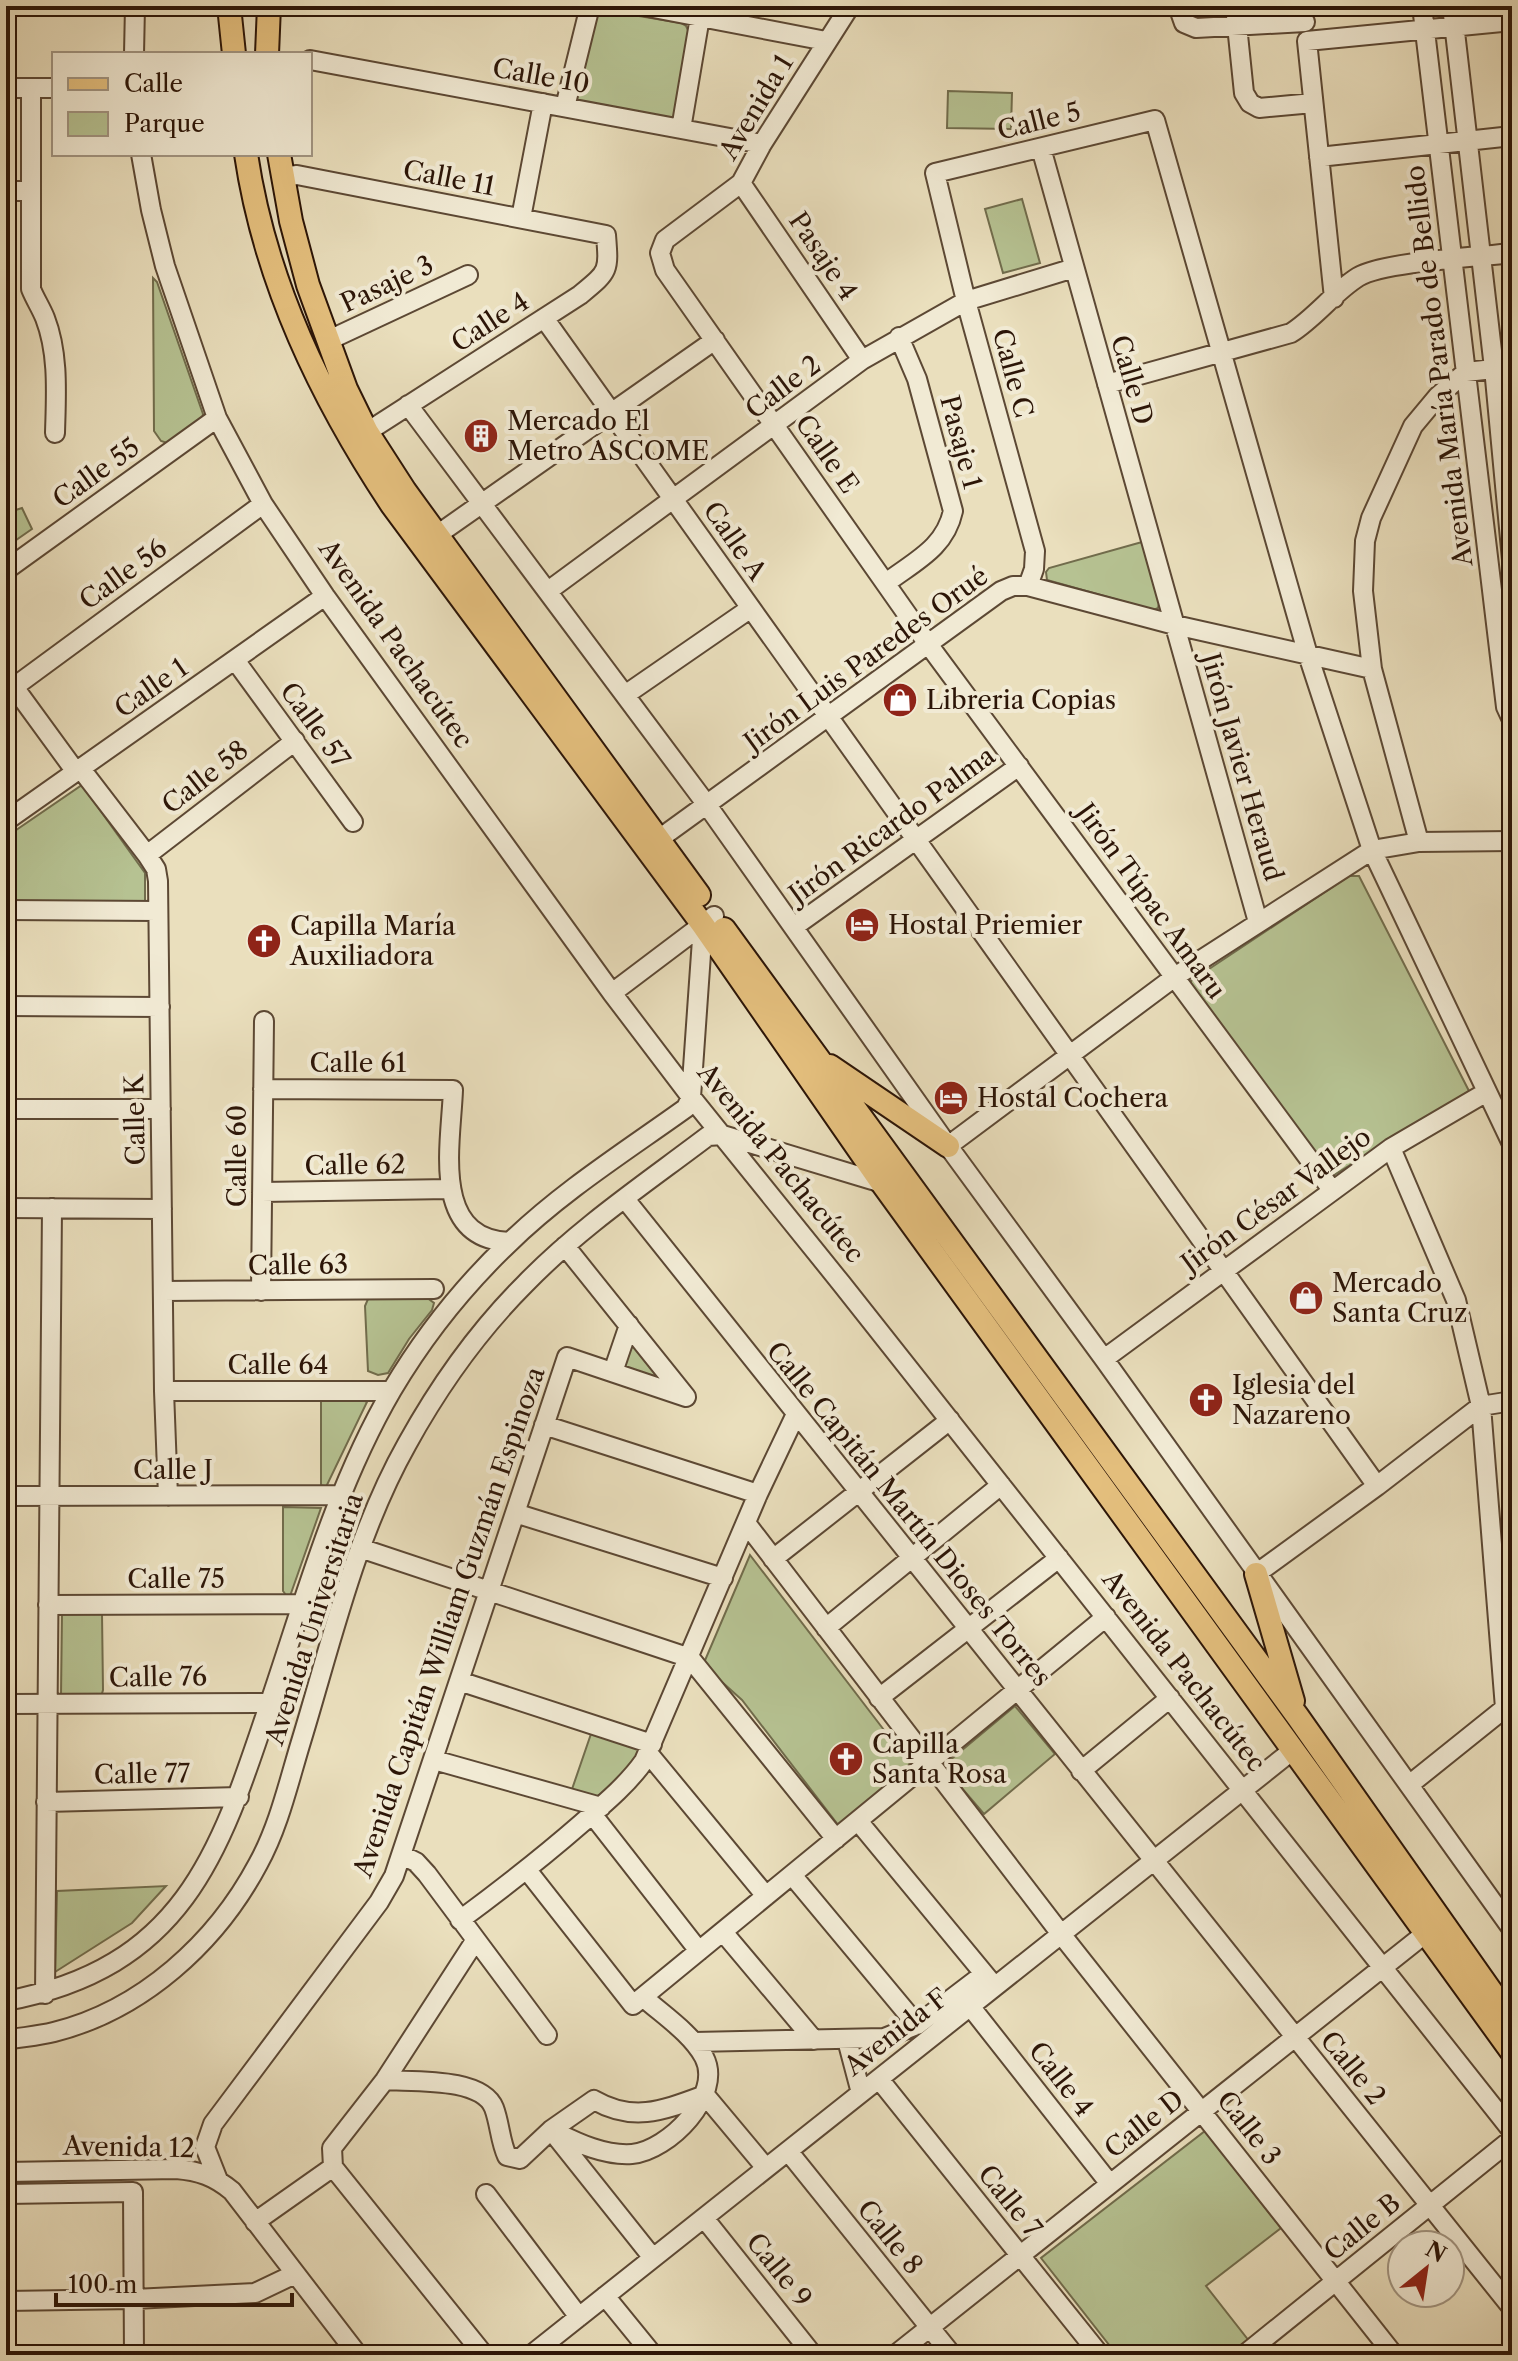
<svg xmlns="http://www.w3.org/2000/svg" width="1518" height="2361" viewBox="0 0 1518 2361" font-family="'Libre Caslon Text',serif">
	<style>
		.green { fill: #b6c292; stroke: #716c4c; stroke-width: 2 }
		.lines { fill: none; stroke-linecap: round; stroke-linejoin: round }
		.minor-casing { stroke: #5c4834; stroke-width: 22 }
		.major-casing { stroke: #2c1507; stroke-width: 26 }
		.minor { stroke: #f1ead4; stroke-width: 18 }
		.major { stroke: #e5c07e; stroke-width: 22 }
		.labels { text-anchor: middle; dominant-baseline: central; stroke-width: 8; stroke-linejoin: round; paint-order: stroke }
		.street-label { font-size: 26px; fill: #2c1507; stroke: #f1ead4 }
		.poi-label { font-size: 26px; fill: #2c1507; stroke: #f1ead4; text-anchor: start }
	</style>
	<rect width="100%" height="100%" fill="#eadfbd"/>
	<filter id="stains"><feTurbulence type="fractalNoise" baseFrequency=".0025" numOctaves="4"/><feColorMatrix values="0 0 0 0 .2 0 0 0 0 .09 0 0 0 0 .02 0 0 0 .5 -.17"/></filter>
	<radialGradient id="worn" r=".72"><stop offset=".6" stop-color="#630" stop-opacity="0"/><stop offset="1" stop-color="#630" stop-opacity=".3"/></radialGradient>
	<path class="green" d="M597 9 681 23 686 26 689 32 677 117 667 121 577 105 572 99Z
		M948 91 1012 93 1011 129 947 128Z
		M1022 199 1040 263 1003 273 985 209Z
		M153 278 157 282 203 414C201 432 182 436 167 443L161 441 154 431Z
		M22 508 32 529 6 547V513Z
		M1142 542 1160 600 1158 608 1154 610 1047 580 1046 572 1049 568Z
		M82 785 145 873V905H6V837Z
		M1349 876H1359L1469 1091 1334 1175H1324L1190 987 1191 981Z
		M426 1297 434 1303 432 1310 409 1339 388 1373 378 1375 368 1371 365 1306 368 1299Z
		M630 1340 670 1387 620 1369Z
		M321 1399H361L367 1402 326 1487 321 1485Z
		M283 1507 321 1508 289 1599 283 1591Z
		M750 1555 910 1764 839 1826 742 1700 703 1665Z
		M62 1613 102 1614 103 1690 101 1697 61 1696Z
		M1015 1706 1055 1754 984 1814 943 1766Z
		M592 1731 643 1748 633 1770 599 1802 570 1795Z
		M166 1886 132 1923 55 1972 57 1891Z
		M1205 2131 1281 2228 1206 2286 1253 2346 1241 2355H1117L1041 2258Z"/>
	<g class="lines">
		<g class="minor-casing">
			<path id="minor" d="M643 6 826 41
				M850 6 762 144 741 183 665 240 660 253 665 270 928 644 1332 1190
				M1178 6 1184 23 1196 28 1305 22
				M1235 6 1244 93 1250 103 1259 108 1313 103
				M1422 6 1506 707 1512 720
				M1452 6 1494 368 1512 560
				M134 54 135 6
				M310 60 762 144
				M6 88H54
				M31 88V289C35 299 41 308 45 318 59 354 56 395 55 433
				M565 107 590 6
				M681 129 700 17
				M1041 148 1258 922
				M141 154 151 210 165 266 217 418 263 504 325 596 612 993 691 1097 841 1283 1512 2131
				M1319 157 1512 136
				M282 177 297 175 606 235C609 272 609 271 580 295L367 432
				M741 183 862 360
				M6 191H31
				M521 218 543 103
				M1334 298 1307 41 1512 21
				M544 318 1377 1486
				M329 340 468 275
				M1107 384 1291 333C1316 317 1334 292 1358 277 1383 262 1478 257 1512 253
				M408 405 707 805 948 1146 1104 1359 1512 1929
				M437 535 715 340
				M6 570 217 418
				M886 583C915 561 945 548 953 511L917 379 899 337
				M1028 586 1034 569 1035 551 966 301 935 173 1155 120 1308 655 1372 850 1512 1144
				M548 591 862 360 966 301 1074 268
				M235 660 353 822
				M6 676 76 772
				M14 687 263 504
				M625 695 751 608
				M81 769 147 855 156 869 158 881 164 1391 168 1496
				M6 821 325 596
				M659 839 1001 591 1013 586H1028L1175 625 1372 669
				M1419 842 1372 669 1363 591 1365 541 1371 518 1413 426 1438 396 1466 372 1512 367
				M147 855 295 741
				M6 910 158 911
				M795 926 1019 766
				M612 993 714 916
				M6 1006 160 1007
				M263 1089 453 1090C451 1144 430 1239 510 1242
				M6 1109H161
				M948 1146 1176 976 1372 850 1419 842 1512 841
				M1391 1148 1456 1300 1481 1406 1505 1708
				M262 1192 449 1189
				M625 1199 1512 2308
				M6 1208 162 1209
				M565 1246 686 1397
				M163 1291 434 1289
				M261 1291 264 1021
				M1104 1359 1391 1148 1485 1093
				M613 1372 629 1325
				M164 1391H391
				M544 1425 758 1494
				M6 1496 340 1495
				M515 1513 723 1578
				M746 1523 1061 1934 1394 2355
				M360 1548 690 1658 836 1839
				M773 1559 950 1420
				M1256 1574 1377 1486 1481 1406 1512 1401
				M48 1605 303 1604
				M826 1628 1001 1485
				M459 1681 652 1744
				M879 1698 1059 1558
				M6 1704 270 1703
				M648 1753 766 1896
				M434 1760 601 1807
				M1081 1771 1170 1698
				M1409 1785 1505 1708 1512 1707
				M46 1802 239 1797
				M592 1814 699 1951
				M858 1821 991 1982
				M402 1855 416 1862 427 1874 547 2035
				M527 1870 633 2005 1106 1617
				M792 1875 917 2025
				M460 1920C502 1889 543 1857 582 1823 604 1804 628 1784 644 1761L758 1494 796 1414
				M723 1932 814 2040
				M45 1994 52 1208
				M6 2001C185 1967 220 1853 271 1699 306 1595 336 1486 392 1390 424 1336 463 1287 508 1244 561 1192 626 1151 686 1108L691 1097 703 925
				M970 2006 1110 2184
				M6 2040C22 2037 38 2036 54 2032 142 2010 216 1943 258 1864 278 1828 288 1785 300 1745 331 1644 355 1536 407 1444 439 1386 478 1331 525 1284 579 1228 646 1183 708 1136L723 1135 882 1183
				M847 2040 861 2093
				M694 2042 884 2038 917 2025 984 1974
				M879 2079 1100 2355
				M385 2080C413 2082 482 2077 494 2108 500 2124 500 2141 507 2156L520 2159 551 2130 594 2100C634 2123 664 2110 705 2095L766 2168
				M551 2130C576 2142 603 2156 632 2154 668 2151 724 2095 704 2057 691 2033 663 2015 643 1997
				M555 2135 653 2258
				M788 2151 952 2355
				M333 2167 484 2355
				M6 2172 176 2169C199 2171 214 2176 232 2191L358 2355
				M218 2180 205 2147 213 2124 379 1902 394 1876 567 1357 686 1397
				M6 2194 133 2192 134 2355
				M486 2194 579 2317
				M704 2218 813 2355
				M255 2222 333 2167 332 2148 385 2080 475 1941
				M605 2296 653 2355
				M6 2301 134 2299 255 2293 295 2274
				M531 2355 1293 1750
				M895 2355 1426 1933
				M1244 2355 1512 2139"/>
		</g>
		<g class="major-casing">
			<path id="major" d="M229 6 234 54
				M267 54 269 6
				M246 154C265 282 321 398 392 505L703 925 882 1183 1512 2052
				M279 154 291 221 308 285 346 389 367 432 405 491 699 895
				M724 929 1298 1717 1512 2021
				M830 1066 948 1146
				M1256 1574 1293 1701"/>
		</g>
		<use href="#minor" class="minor"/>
		<use href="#major" class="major"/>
	</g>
	<defs>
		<g id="building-disc" transform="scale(1.8)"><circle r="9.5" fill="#8f2418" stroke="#f1ead4"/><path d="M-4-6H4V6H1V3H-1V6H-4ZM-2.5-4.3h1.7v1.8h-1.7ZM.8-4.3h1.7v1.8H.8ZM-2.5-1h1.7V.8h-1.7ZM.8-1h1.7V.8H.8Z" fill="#fff"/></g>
		<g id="shop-disc" transform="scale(1.8)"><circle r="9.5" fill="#8f2418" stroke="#f1ead4"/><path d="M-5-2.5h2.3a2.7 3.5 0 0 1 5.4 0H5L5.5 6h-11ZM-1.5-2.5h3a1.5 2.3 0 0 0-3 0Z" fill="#fff"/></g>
		<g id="hotel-disc" transform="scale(1.8)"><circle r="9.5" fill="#8f2418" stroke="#f1ead4"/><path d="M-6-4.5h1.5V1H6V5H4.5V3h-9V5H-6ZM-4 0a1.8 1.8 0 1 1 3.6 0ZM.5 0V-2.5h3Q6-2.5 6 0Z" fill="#fff"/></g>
		<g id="church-disc" transform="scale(1.8)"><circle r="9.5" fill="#8f2418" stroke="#f1ead4"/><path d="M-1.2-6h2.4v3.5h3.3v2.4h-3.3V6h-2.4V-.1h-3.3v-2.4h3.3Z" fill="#fff"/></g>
	</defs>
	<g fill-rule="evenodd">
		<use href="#building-disc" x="481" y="436"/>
		<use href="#shop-disc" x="900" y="700"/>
		<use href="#hotel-disc" x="862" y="925"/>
		<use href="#church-disc" x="264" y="941"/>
		<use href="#hotel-disc" x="951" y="1098"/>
		<use href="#shop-disc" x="1306" y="1298"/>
		<use href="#church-disc" x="1206" y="1400"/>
		<use href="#church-disc" x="846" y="1759"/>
	</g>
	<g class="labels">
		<g class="street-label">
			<text transform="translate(541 76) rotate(10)">Calle 10</text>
			<text transform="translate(756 107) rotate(-59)">Avenida 1</text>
			<text transform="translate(1039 121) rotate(-14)">Calle 5</text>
			<text transform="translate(449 178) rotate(11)">Calle 11</text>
			<text transform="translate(823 256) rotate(56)">Pasaje 4</text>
			<text transform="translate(387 284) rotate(-25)">Pasaje 3</text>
			<text transform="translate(490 322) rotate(-33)">Calle 4</text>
			<text transform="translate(1439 366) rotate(-97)">Avenida María Parado de Bellido</text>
			<text transform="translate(1013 373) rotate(75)">Calle C</text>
			<text transform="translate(1132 380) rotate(74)">Calle D</text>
			<text transform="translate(783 387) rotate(-37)">Calle 2</text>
			<text transform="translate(961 442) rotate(75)">Pasaje 1</text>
			<text transform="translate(827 454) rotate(55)">Calle E</text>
			<text transform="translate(96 473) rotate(-36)">Calle 55</text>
			<text transform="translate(735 541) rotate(55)">Calle A</text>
			<text transform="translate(123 574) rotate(-36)">Calle 56</text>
			<text transform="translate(396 644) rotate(55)">Avenida Pachacútec</text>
			<text transform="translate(866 659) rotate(-36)">Jirón Luis Paredes Orué</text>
			<text transform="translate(151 688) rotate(-35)">Calle 1</text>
			<text transform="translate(315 725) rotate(54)">Calle 57</text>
			<text transform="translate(1242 767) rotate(74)">Jirón Javier Heraud</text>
			<text transform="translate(205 777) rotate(-38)">Calle 58</text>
			<text transform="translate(892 825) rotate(-36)">Jirón Ricardo Palma</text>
			<text transform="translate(1151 901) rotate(54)">Jirón Túpac Amaru</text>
			<text x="358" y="1063">Calle 61</text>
			<text transform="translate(135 1120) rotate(-91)">Calle K</text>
			<text transform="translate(237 1156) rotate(-90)">Calle 60</text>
			<text transform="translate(781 1163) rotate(51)">Avenida Pachacútec</text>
			<text transform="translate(355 1165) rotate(-1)">Calle 62</text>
			<text transform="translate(1276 1200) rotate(-36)">Jirón César Vallejo</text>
			<text transform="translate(298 1265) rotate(-1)">Calle 63</text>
			<text x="278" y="1365">Calle 64</text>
			<text x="173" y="1470">Calle J</text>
			<text transform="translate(909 1514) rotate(51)">Calle Capitán Martín Dioses Torres</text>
			<text x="176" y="1579">Calle 75</text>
			<text transform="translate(314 1619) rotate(-72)">Avenida Universitaria</text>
			<text transform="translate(449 1622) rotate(-71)">Avenida Capitán William Guzmán Espinoza</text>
			<text transform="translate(1184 1671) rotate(52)">Avenida Pachacútec</text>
			<text transform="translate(158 1677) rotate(-1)">Calle 76</text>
			<text transform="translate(142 1774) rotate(-1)">Calle 77</text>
			<text transform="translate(896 2032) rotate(-38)">Avenida F</text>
			<text transform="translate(1353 2068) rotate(51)">Calle 2</text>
			<text transform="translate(1061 2079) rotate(52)">Calle 4</text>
			<text transform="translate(1144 2124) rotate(-38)">Calle D</text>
			<text transform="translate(1249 2128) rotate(52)">Calle 3</text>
			<text transform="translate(129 2147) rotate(1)">Avenida 12</text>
			<text transform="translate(1010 2201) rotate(51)">Calle 7</text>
			<text transform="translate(1362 2227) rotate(-39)">Calle B</text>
			<text transform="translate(890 2237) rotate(51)">Calle 8</text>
			<text transform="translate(779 2270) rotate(51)">Calle 9</text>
		</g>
		<g class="poi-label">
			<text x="507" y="421">Mercado El<tspan x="507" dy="30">Metro ASCOME</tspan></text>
			<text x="926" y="700">Libreria Copias</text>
			<text x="888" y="925">Hostal Priemier</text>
			<text x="290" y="926">Capilla María<tspan x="290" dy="30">Auxiliadora</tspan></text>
			<text x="977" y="1098">Hostal Cochera</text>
			<text x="1332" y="1283">Mercado<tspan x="1332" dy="30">Santa Cruz</tspan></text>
			<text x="1232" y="1385">Iglesia del<tspan x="1232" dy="30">Nazareno</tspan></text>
			<text x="872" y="1744">Capilla<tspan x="872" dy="30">Santa Rosa</tspan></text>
		</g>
	</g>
	<rect width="1518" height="2361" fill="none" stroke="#eadfbd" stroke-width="32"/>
	<rect x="8" y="8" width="1502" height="2345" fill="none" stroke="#2c1507" stroke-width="4"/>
	<rect x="16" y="16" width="1486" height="2329" fill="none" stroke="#2c1507" stroke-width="2"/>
	<rect x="52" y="52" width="260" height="104" fill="#f1ead4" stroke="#a29582" stroke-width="2"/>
	<rect x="68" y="78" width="40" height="12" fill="#e5c07e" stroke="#a29582" stroke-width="2"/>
	<text x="124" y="92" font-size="24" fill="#2c1507">Calle</text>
	<rect x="68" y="112" width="40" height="24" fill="#b6c292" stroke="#a29582" stroke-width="2"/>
	<text x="124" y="132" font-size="24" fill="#2c1507">Parque</text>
	<g transform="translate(1426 2269) rotate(30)"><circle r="38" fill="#f1ead4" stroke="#a29582" stroke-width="2"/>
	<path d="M0-6L14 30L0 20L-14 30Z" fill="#8f2418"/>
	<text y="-12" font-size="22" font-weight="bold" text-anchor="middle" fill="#2c1507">N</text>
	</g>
	<path d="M56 2293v12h236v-12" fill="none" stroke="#2c1507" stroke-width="4"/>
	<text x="68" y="2293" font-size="24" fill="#2c1507" stroke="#f1ead4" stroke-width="6" paint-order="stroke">100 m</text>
	<rect width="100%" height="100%" filter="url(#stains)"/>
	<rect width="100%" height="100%" fill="url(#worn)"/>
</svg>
